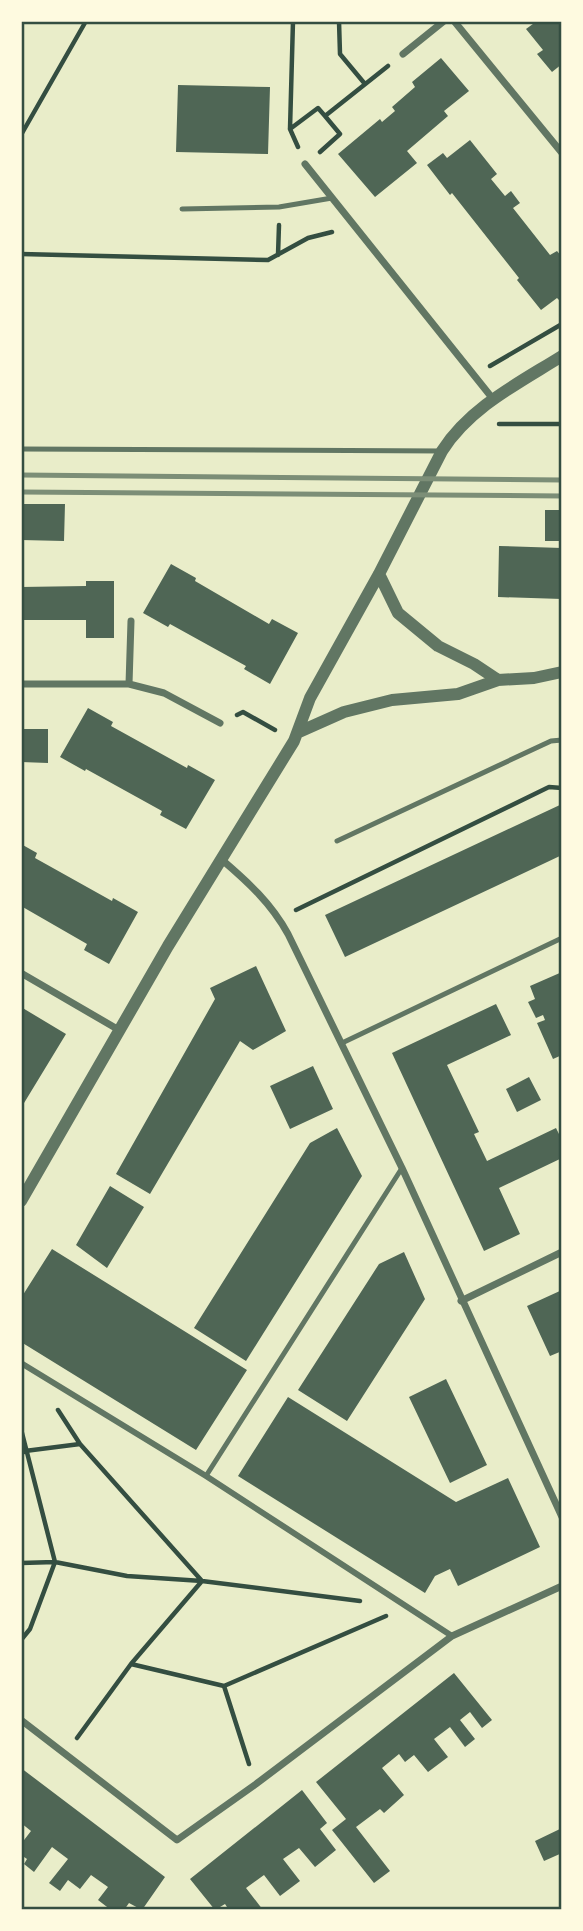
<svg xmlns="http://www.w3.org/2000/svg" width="583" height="1931" viewBox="0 0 583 1931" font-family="Spectral,serif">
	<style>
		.building { fill: #4f6655 }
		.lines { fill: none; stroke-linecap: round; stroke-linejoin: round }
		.path { stroke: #344e41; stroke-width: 4.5 }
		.service { stroke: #617663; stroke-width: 5 }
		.pedestrian { stroke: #617663; stroke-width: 6 }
		.minor { stroke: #617663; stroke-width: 7 }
		.tertiary { stroke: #617663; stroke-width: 12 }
		.rail { stroke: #7c8e77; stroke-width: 5 }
		.neatline { fill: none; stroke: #344e41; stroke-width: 2.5 }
	</style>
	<rect width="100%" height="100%" fill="#e9edc9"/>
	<path class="building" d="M537 21H562V64L552 72 537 54 543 50 526 29Z
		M441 58 469 91 444 111 448 116 407 151 417 163 375 197 338 154 380 119 382 122 395 111 392 107 415 87 412 82Z
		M178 85 270 87 268 154 176 152Z
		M470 140 497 174 491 179 505 196 511 191 520 203 513 208 550 255 557 251 562 257V298L559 300 557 298 541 310 517 280 519 278 452 193 450 195 427 165 443 153 447 158Z
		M21 504H65L64 541 21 540Z
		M545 510H562V541H545Z
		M499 546 562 548V599L498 597Z
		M171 564 196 578 195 581 269 624 272 619 298 633 270 684 244 669 246 666 170 624 168 627 143 613Z
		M86 581H114V638H86V620H21V587L86 586Z
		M88 708 113 722 111 726 187 768 188 765 215 780 186 829 160 815 162 811 86 769 85 771 60 757Z
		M21 729H48V763L21 762Z
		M562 804V855L345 957 325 915Z
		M21 844 37 853 35 858 112 901 113 898 138 912 109 964 84 950 87 944 21 906Z
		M256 966 286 1031 253 1050 240 1041 150 1194 116 1174 215 999 210 988Z
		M562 972V1055L553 1059 537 1023 545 1020 543 1015 536 1018 528 1002 535 999 530 986Z
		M496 1004 511 1035 447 1065 479 1132 474 1134 487 1161 556 1128 562 1140V1158L499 1188 520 1234 484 1251 392 1053Z
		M21 1007 66 1034 21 1108Z
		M313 1066 333 1109 290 1129 270 1086Z
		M529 1077 541 1100 517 1112 506 1089Z
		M337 1128 362 1176 246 1361 194 1328 310 1143Z
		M110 1186 144 1207 107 1268 76 1245Z
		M52 1249 247 1370 196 1450 21 1342V1298Z
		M404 1252 425 1299 347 1421 298 1390 379 1264Z
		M562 1290V1351L550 1356 527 1306Z
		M446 1379 487 1465 450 1483 409 1397Z
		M288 1397 456 1502 508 1478 540 1547 458 1586 450 1569 435 1576 425 1593 238 1476Z
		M454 1673 492 1720 482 1728 470 1712 460 1720 475 1739 465 1747 450 1727 434 1739 448 1757 428 1772 414 1755 405 1762 399 1754 382 1768 404 1795 384 1813 380 1809 356 1827 390 1871 374 1883 332 1830 346 1819 316 1782Z
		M21 1768 165 1877 142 1910 129 1903 124 1910H111L98 1900 108 1887 91 1875 80 1889 68 1880 60 1891 49 1883 68 1859 52 1847 34 1872 24 1864 27 1859 21 1855V1844L31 1831 21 1823Z
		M302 1790 327 1823 320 1829 336 1850 315 1867 299 1848 283 1859 300 1881 280 1896 264 1875 246 1888 263 1910H229L225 1904 215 1910 190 1879Z
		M562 1828V1853L544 1861 535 1841Z"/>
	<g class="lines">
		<path class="path" d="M293 21 290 129 318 108 325 116
			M339 21 340 54 365 84
			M290 129 298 147
			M21 135 86 21
			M320 152 340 134 325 116 388 66
			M21 254 268 260 308 238 332 232
			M278 255 279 225
			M490 366 562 324
			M499 424H562
			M237 715 243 712 275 730
			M296 910 549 787 562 788
			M58 1410 80 1444 202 1581 131 1664 77 1738
			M21 1429 55 1562 30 1629 21 1640
			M21 1454 25 1451 80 1444
			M21 1563 55 1562 127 1576 202 1581 360 1601
			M131 1664 224 1686 386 1616
			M224 1686 249 1764"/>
		<path class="service" d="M182 209 279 207 332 198
			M21 449 442 451
			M337 841 551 741 562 740
			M342 1043 562 938
			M206 1476 402 1168"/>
		<path class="pedestrian" d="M21 1363 206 1476 452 1636"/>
		<path class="minor" d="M454 21 562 153
			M403 54 444 21
			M305 164 493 399
			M21 684H129L164 693 220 723
			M129 684 131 621
			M221 859C248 882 271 903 288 934L402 1168 562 1517
			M21 973 119 1030
			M461 1301 562 1252
			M21 1720 177 1840 256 1784 452 1636 562 1586"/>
		<path class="tertiary" d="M379 574 398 613 438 646 474 664 498 680 534 678 562 672
			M299 732 344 712 392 700 458 694 498 680
			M21 1201 168 946 294 741 310 698 379 574 442 451C470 407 519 383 562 356"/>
		<path class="rail" d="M21 475 562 480
			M21 492 562 496"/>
	</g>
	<rect width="583" height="1931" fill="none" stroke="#fefae0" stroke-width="46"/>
	<rect x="23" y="23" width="537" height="1885" class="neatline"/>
</svg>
